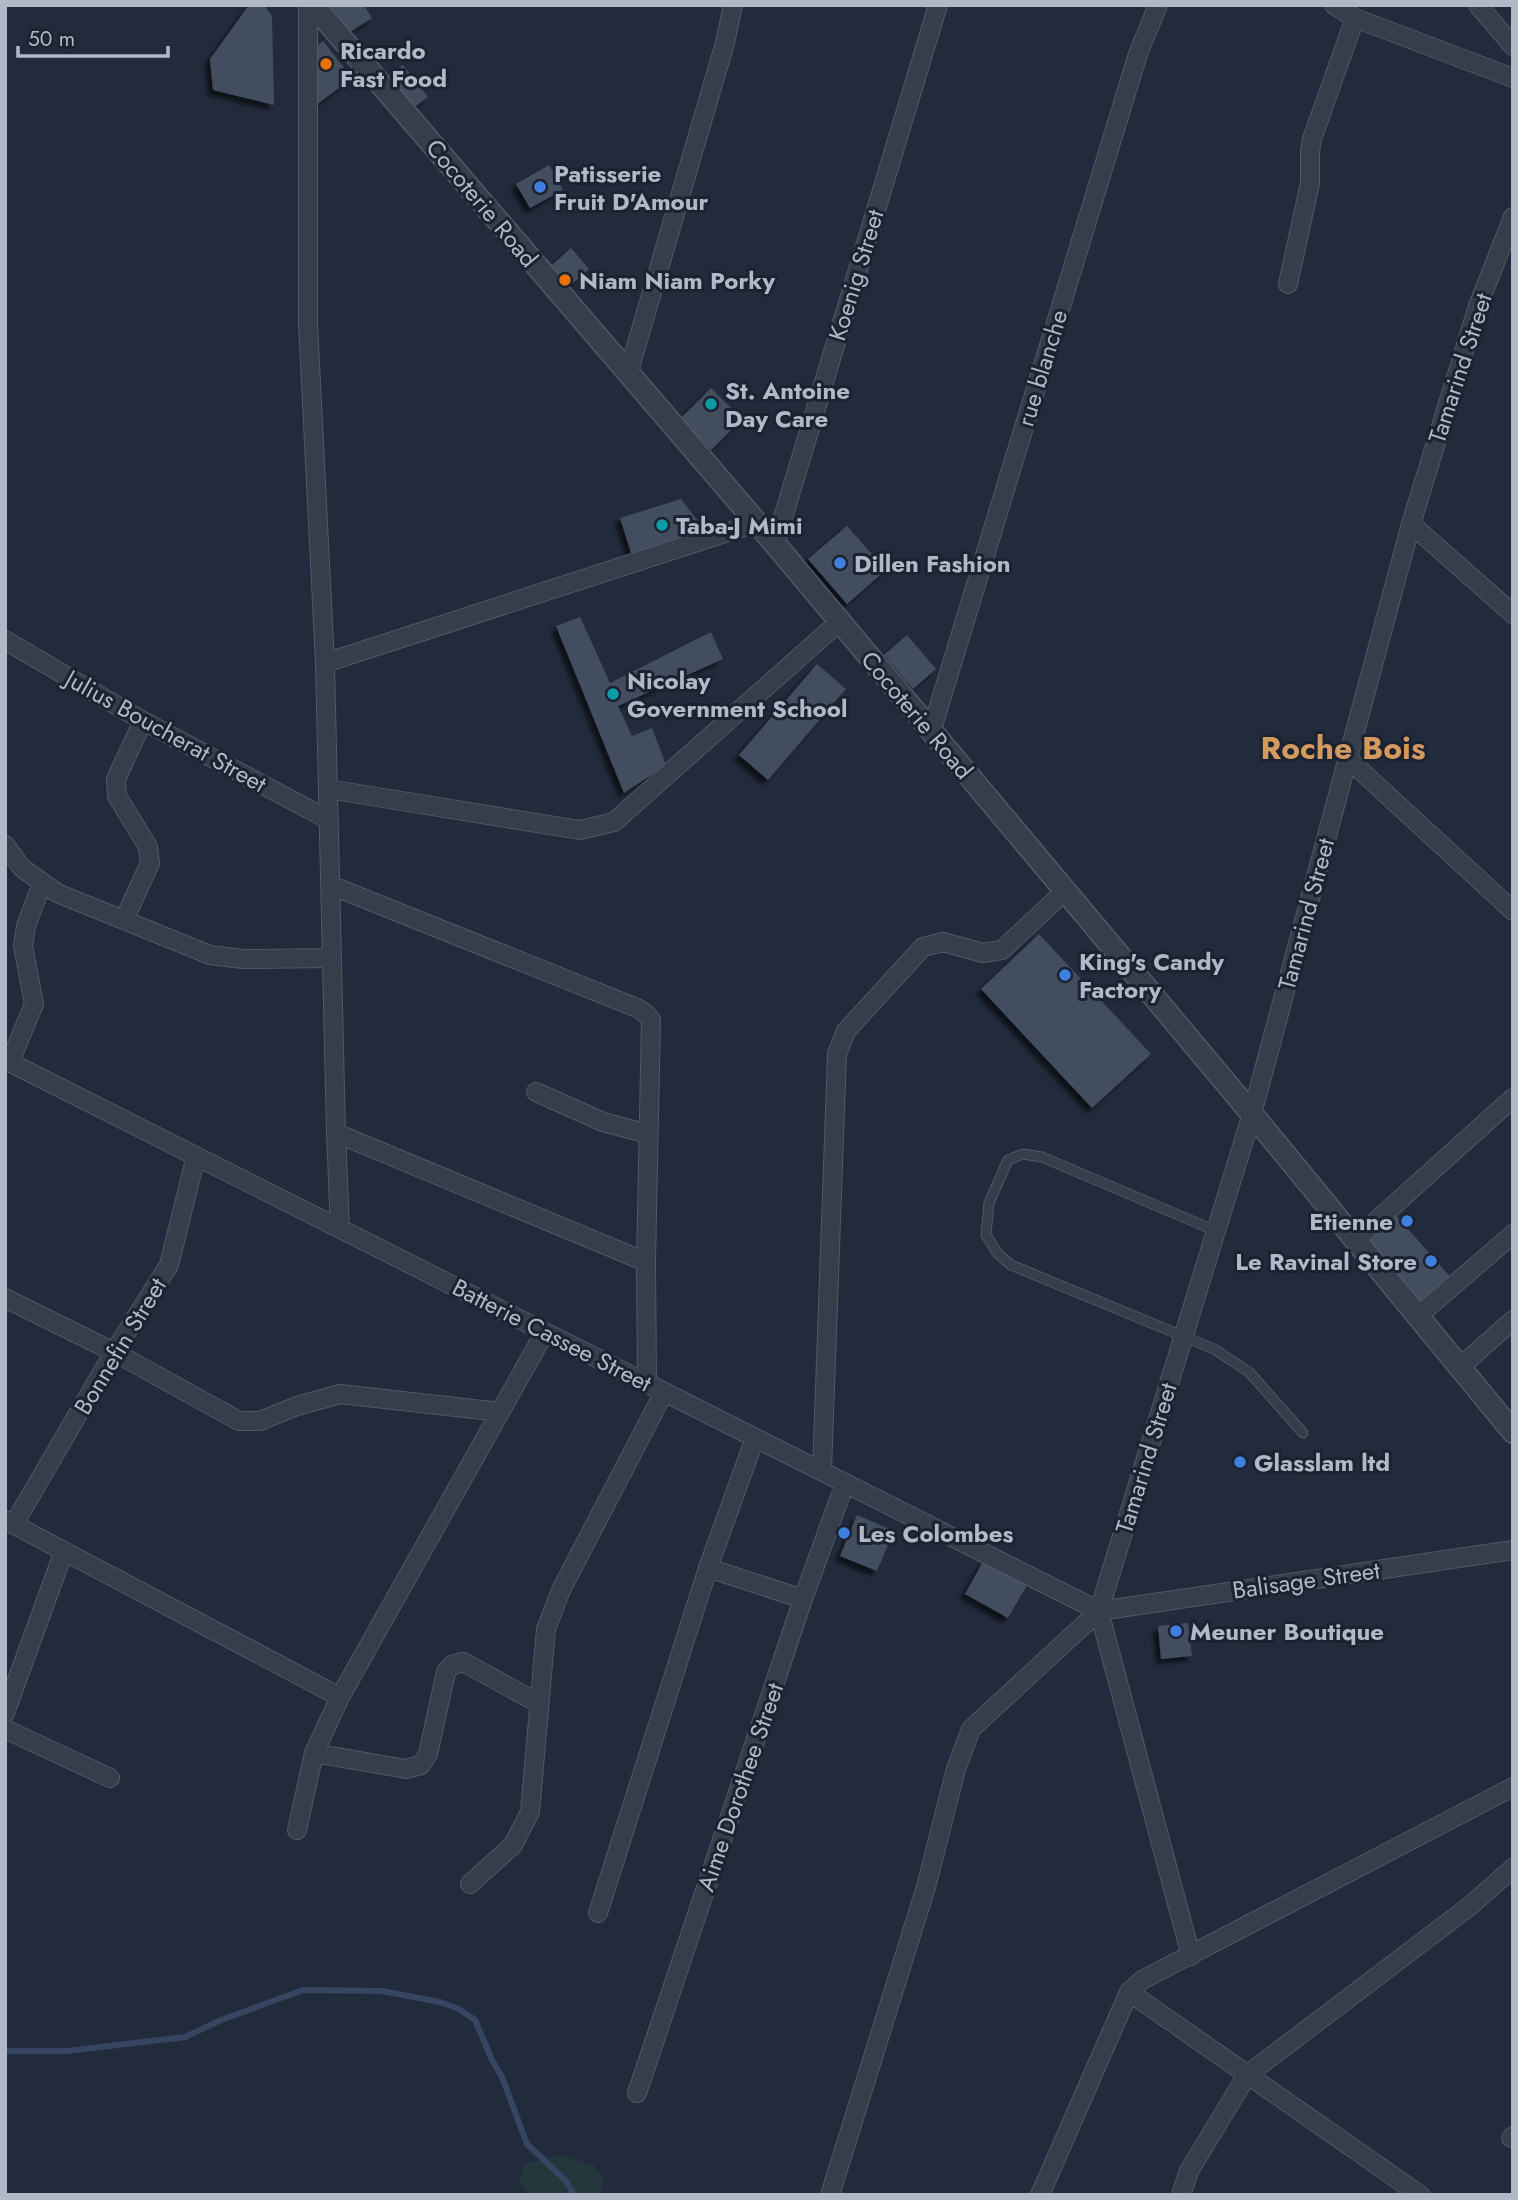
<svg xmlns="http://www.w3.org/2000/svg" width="1518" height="2200" viewBox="0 0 1518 2200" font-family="Jost,sans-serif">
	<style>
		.green { fill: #24373c }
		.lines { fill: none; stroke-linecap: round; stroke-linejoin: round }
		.stream { stroke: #364662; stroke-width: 6 }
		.building { fill: #434e60; filter: url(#shadow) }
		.service-casing { stroke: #515866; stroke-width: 11 }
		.minor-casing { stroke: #515866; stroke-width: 20 }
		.tertiary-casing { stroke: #515866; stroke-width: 24 }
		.service { stroke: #363d4b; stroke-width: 9 }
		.minor { stroke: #363d4b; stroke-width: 18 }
		.tertiary { stroke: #363d4b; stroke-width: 21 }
		.food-dot { fill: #e8710a; stroke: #1b2230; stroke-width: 2.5 }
		.shop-dot { fill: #3f7fe0; stroke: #1b2230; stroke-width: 2.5 }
		.culture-dot { fill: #0f9aa8; stroke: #1b2230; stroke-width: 2.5 }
		.labels { text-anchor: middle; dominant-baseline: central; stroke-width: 6; stroke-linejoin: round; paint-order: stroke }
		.poi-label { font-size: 24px; font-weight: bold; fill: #b1b8c7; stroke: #1b2230; text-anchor: start }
		.street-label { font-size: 24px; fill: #b1b8c7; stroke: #1b2230 }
		.district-label { font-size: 32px; font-weight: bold; fill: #d4995f; stroke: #1b2230 }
	</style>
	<defs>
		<filter id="shadow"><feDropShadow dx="-5" dy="5" stdDeviation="2" flood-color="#0009"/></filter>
	</defs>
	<rect width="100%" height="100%" fill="#222b3b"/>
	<path class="green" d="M559 2155 593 2165 604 2178 600 2195H528L519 2180 526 2163Z"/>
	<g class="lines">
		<path class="stream" d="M5 2051H67L185 2037 221 2020 303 1990 382 1991 440 2002 459 2009 475 2020 492 2060 502 2077 527 2144 566 2181 574 2195"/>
	</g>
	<path class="building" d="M249 5H264L272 16 274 105 213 90 210 59Z
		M333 5H364L372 18 347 34 329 8Z
		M323 41 352 78 311 109V51Z
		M403 65 428 97 412 109 387 78Z
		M549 165 563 190 530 208 516 184Z
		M571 248 589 269 563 292 540 265 547 259 552 265Z
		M711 388 742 419 711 450 680 419Z
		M681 499 707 533 632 556 620 518Z
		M847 526 886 570 847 604 808 559Z
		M580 617 610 683 711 632 723 659 618 706 632 736 652 728 666 765 624 793 556 626Z
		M907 635 936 669 913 689 884 655Z
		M817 664 846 689 768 780 739 755Z
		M1039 934 1151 1054 1092 1108 981 989Z
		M1393 1212 1453 1280 1424 1305 1364 1237Z
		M857 1515 894 1531 877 1571 840 1556Z
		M984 1560 1027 1585 1008 1618 965 1594Z
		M1188 1623 1192 1656 1161 1659 1158 1626Z"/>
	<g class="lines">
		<g class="service-casing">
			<path id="service" d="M1216 1231 1042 1157 1023 1154 1008 1160 989 1203 986 1235 998 1254 1011 1265 1214 1349 1249 1372 1303 1433"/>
		</g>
		<g class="minor-casing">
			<path id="minor" d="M308 5V323L325 663 336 1133 340 1229
				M1334 5 1355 18 1513 78
				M1478 5 1513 46
				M1288 284 1310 183V152L1312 139 1355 18
				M628 374 725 43 733 5
				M1411 524 1513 614
				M775 544 938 5
				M5 640 143 721 329 820
				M325 663 756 523
				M931 732 1138 54 1158 5
				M1348 759 1513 911
				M328 789 580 830 614 822 839 622
				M5 845 22 868 57 893 210 955 243 959 332 958
				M330 885 637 1008 645 1013 651 1020 646 1262 647 1383
				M124 920 150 863 148 847 117 796 116 779 143 721
				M5 1060 1099 1611
				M10 1062 34 1004 23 946 26 926 42 883
				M536 1092 603 1122 648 1134
				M336 1133 646 1262
				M1355 1240 1513 1098
				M5 1298 114 1352 239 1421H260L297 1406 340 1394 500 1412
				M1418 1316 1513 1234
				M1460 1367 1513 1320
				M822 1471 837 1054 846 1031 923 947 943 942 983 953 1002 950 1065 891
				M5 1520 340 1697
				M14 1524 114 1352 169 1265 196 1156
				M708 1568 755 1438
				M1099 1611 1252 1114 1411 524 1478 306 1513 217
				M1099 1611 1513 1550
				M1099 1611 1191 1956
				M5 1713 64 1551
				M5 1729 110 1778
				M314 1753 406 1769 421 1765 428 1754 446 1672 452 1665 463 1662 538 1703
				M297 1830 314 1753 340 1697 545 1332
				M470 1884 513 1845 530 1812 546 1629 561 1590 664 1392
				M598 1913 708 1568 803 1599
				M1129 1992 1420 2195
				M637 2093 803 1599 845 1483
				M1511 2138 1513 2136
				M830 2195 926 1887 956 1769 971 1729 1099 1611
				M1040 2195 1129 1992 1142 1980 1513 1787
				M1181 2195 1189 2171 1247 2075 1470 1906 1513 1868"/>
		</g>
		<g class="tertiary-casing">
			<path id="tertiary" d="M313 5 775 544 1252 1114 1513 1432"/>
		</g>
		<use href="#service" class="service"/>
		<use href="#minor" class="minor"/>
		<use href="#tertiary" class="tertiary"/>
	</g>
	<g class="food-dot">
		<circle cx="326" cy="64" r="7"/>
		<circle cx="565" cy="280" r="7"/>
	</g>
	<g class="shop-dot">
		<circle cx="540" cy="187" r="7"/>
		<circle cx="840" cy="563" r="7"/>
		<circle cx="1065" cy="975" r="7"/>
		<circle cx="1407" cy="1221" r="7"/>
		<circle cx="1431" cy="1261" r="7"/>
		<circle cx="1240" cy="1462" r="7"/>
		<circle cx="844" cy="1533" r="7"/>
		<circle cx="1176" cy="1631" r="7"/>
	</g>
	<g class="culture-dot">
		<circle cx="711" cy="404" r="7"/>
		<circle cx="662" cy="525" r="7"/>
		<circle cx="613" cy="694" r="7"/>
	</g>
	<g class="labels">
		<g class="poi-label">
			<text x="340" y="50">Ricardo<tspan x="340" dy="28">Fast Food</tspan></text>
			<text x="554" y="173">Patisserie<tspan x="554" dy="28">Fruit D'Amour</tspan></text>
			<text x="579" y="280">Niam Niam Porky</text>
			<text x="725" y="390">St. Antoine<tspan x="725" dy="28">Day Care</tspan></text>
			<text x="676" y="525">Taba-J Mimi</text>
			<text x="854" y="563">Dillen Fashion</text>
			<text x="627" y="680">Nicolay<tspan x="627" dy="28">Government School</tspan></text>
			<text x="1079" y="961">King's Candy<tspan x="1079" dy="28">Factory</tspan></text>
			<text x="1393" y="1221" text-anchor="end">Etienne</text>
			<text x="1417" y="1261" text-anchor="end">Le Ravinal Store</text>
			<text x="1254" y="1462">Glasslam ltd</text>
			<text x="858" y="1533">Les Colombes</text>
			<text x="1190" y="1631">Meuner Boutique</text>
		</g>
		<g class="street-label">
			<text transform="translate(482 203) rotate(50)">Cocoterie Road</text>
			<text transform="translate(856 275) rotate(-73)">Koenig Street</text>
			<text transform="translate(1042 368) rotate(-73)">rue blanche</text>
			<text transform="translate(1460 368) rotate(-72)">Tamarind Street</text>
			<text transform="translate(917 715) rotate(50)">Cocoterie Road</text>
			<text transform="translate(166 731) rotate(29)">Julius Boucherat Street</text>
			<text transform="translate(1306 914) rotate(-75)">Tamarind Street</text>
			<text transform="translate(552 1335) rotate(27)">Batterie Cassee Street</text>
			<text transform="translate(120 1346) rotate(-59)">Bonnefin Street</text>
			<text transform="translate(1146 1458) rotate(-73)">Tamarind Street</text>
			<text transform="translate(1306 1580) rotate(-8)">Balisage Street</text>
			<text transform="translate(740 1787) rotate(-71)">Aime Dorothee Street</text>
		</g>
		<g class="district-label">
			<text x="1343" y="748">Roche Bois</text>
		</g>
	</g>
	<rect width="1518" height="2200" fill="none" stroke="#b1b8c7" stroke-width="14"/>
	<path d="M18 46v10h150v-10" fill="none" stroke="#b1b8c7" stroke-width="3.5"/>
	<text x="28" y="46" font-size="21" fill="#b1b8c7" stroke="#1b2230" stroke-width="5" paint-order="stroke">50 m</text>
</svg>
